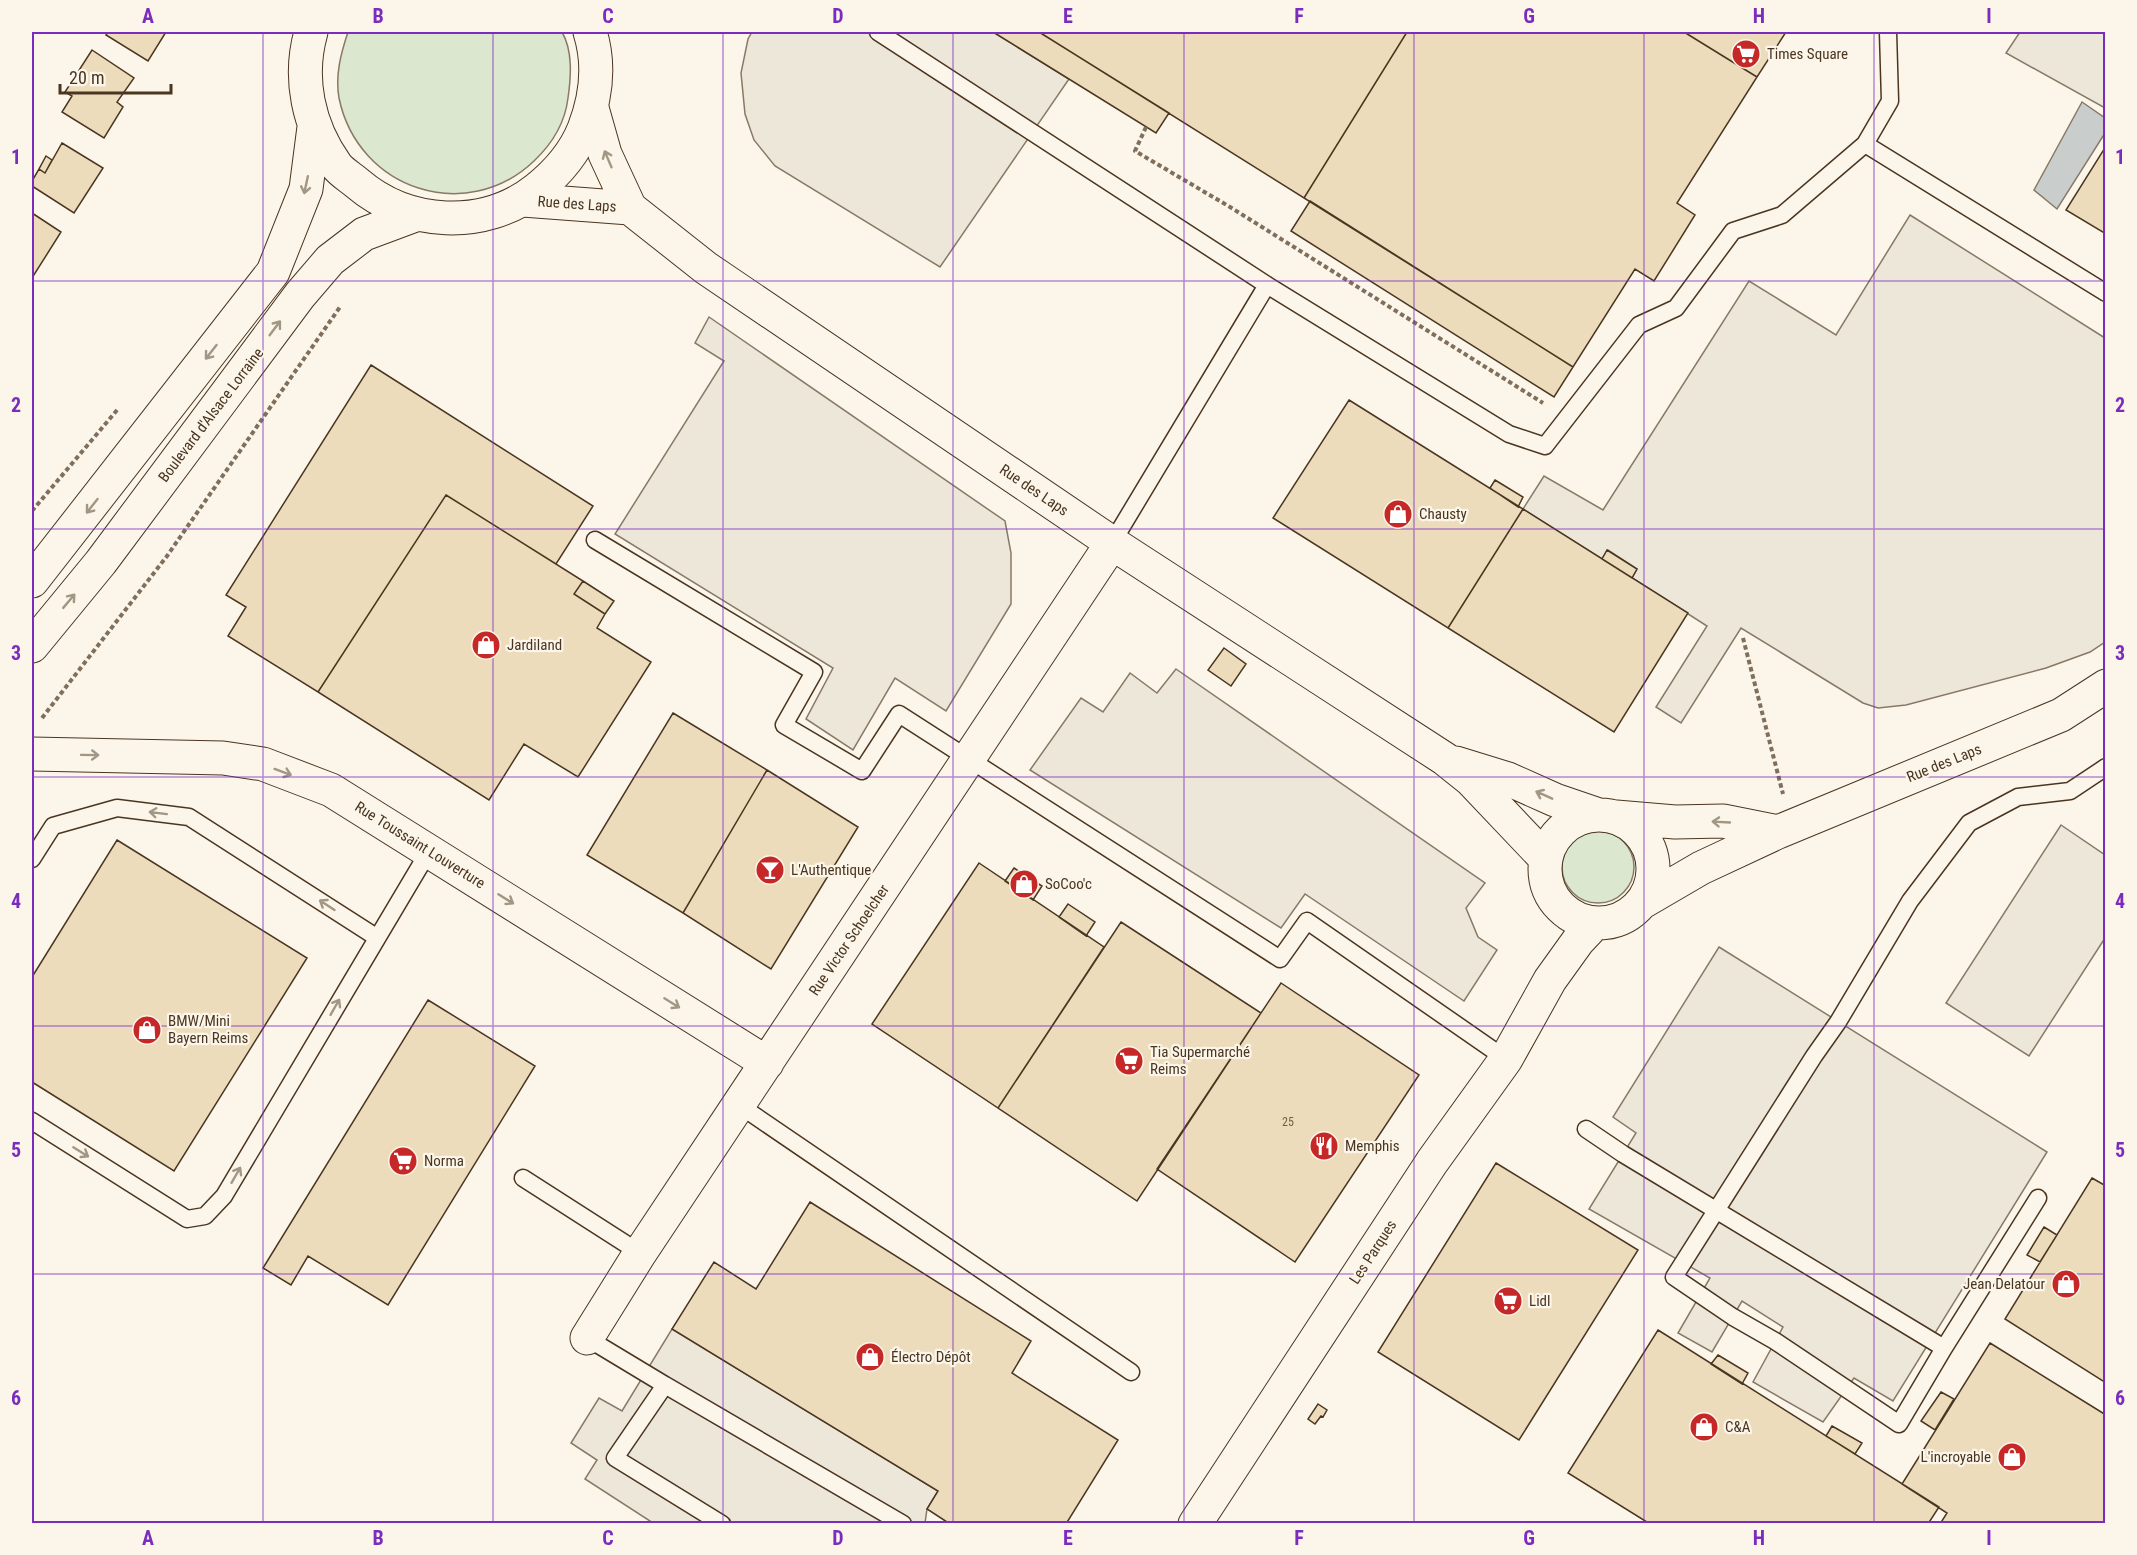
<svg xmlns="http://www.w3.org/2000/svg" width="2137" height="1555" viewBox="0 0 2137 1555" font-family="'Roboto Condensed',sans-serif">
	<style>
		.green { fill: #dce7d0; stroke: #887966; stroke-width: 1.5 }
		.parking { fill: #ede7d9; stroke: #887966; stroke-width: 1.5 }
		.water { fill: #c9cecd; stroke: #887966; stroke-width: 1.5 }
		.building { fill: #ecdcbc; stroke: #4a3520; stroke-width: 1.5 }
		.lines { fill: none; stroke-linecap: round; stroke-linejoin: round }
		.lane-casing { stroke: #4a3520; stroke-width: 19 }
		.street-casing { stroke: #4a3520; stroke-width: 35 }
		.secondary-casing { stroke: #4a3520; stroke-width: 35 }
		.path { stroke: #7f6f5c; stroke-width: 4; stroke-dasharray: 4.5 3; stroke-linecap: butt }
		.lane { stroke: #fbf6e9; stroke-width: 16 }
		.street { stroke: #fbf6e9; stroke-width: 33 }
		.secondary { stroke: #fbf6e9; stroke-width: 33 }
		.oneway { stroke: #a29684 }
		.grid { fill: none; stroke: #7b2cbf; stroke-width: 1.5; stroke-opacity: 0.55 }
		.labels { text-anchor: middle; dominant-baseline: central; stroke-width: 4.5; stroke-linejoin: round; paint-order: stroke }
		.number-label { font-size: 12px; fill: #725f47 }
		.poi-label { font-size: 15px; fill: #4a3520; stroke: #fbf6e9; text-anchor: start }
		.street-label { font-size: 15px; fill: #4a3520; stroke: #fbf6e9 }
		.neatline { fill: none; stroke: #7b2cbf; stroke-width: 2 }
		.grid-label { font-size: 20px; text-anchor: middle; font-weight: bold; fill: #7b2cbf }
	</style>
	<rect width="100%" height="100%" fill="#fbf6e9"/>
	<path class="green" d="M348 32H562C573 51 571 77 568 98 565 123 552 144 534 161 467 225 358 190 339 98 335 75 341 53 348 32Z
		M1562 867a36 36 0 1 1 72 0a36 36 0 1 1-72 0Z"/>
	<path class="parking" d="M752 32H993L1069 79 940 267 775 166 754 140 745 114 741 73 748 39Z
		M2020 32H2105V108L2006 53Z
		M1910 215 2105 338V642L2090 652 2046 668 1906 705 1878 708 1863 703 1741 628 1681 723 1656 707 1707 626 1632 578 1637 569 1608 550 1602 559 1523 509 1544 476 1603 510 1749 281 1836 335Z
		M709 317 1005 521 1011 553V604L946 711 895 678 853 750 806 719 833 668 615 534 724 361 695 343Z
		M1176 669 1485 883 1466 908 1478 937 1497 950 1464 1001 1305 894 1281 928 1030 770 1081 698 1103 712 1130 673 1157 693Z
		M2061 825 2105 855V938L2029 1056 1946 1003Z
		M1719 947 2047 1152 1893 1401 1854 1378 1823 1422 1753 1382 1783 1327 1742 1301 1712 1352 1678 1333 1710 1278 1589 1209 1636 1133 1613 1117Z
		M672 1329 938 1491 927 1509 925 1523H653L585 1479 597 1460 571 1443 599 1398 622 1411Z"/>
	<path class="water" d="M2082 102 2105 118V133L2057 209 2034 190Z"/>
	<path class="building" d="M108 32H166L148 61 106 35Z
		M993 32H1039L1169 113 1156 133Z
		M1039 32H1407L1304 198Z
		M1407 32H1684L1757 77 1677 203 1695 215 1654 281 1635 269 1573 367 1304 198Z
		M1684 32H1786L1757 77Z
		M92 50 134 78 117 102 123 107 104 138 62 112 72 96 65 92Z
		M62 143 103 168 74 213 32 186V181L39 169 45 173Z
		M2106 146V234L2066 210Z
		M46 156 52 160 45 173 39 169Z
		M1310 201 1573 367 1554 397 1291 231Z
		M32 213 61 232 32 278Z
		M371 365 593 506 556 564 446 495 318 692 228 636 246 607 226 595Z
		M1349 400 1523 509 1448 628 1273 518Z
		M1495 480 1523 497 1518 507 1490 488Z
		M446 495 583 581 574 594 605 614 597 628 651 662 578 777 524 744 489 800 318 692Z
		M1523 509 1688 613 1614 732 1448 628Z
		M1607 550 1637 569 1632 578 1602 559Z
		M583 581 614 601 605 614 574 594Z
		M1224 648 1246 664 1231 686 1208 670Z
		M673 713 767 770 683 913 587 855Z
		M767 770 858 827 771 969 683 913Z
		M117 840 307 958 174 1171 32 1082V977Z
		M979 863 1104 947 998 1108 872 1024Z
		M1014 868 1042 886 1033 900 1005 881Z
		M1068 904 1095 922 1086 936 1059 917Z
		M1121 922 1261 1013 1137 1201 998 1108Z
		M1281 983 1419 1075 1295 1262 1157 1169Z
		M428 1000 535 1066 388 1305 308 1256 291 1285 263 1268Z
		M1496 1163 1638 1250 1519 1440 1378 1352Z
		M2092 1178 2106 1186V1383L2005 1319Z
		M810 1202 1031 1341 1012 1373 1118 1440 1066 1524H950L927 1509 938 1491 672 1329 714 1262 756 1289Z
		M2044 1227 2057 1235 2040 1262 2027 1255Z
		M1658 1330 1939 1507 1928 1524H1650L1568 1473Z
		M1990 1343 2106 1415V1524H1940L1947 1513 1902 1484Z
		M1718 1355 1748 1373 1742 1384 1711 1364Z
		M1941 1392 1954 1399 1935 1430 1921 1421Z
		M1318 1404 1327 1410 1323 1417 1321 1416 1315 1424 1308 1419Z
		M1832 1426 1862 1443 1855 1454 1826 1436Z"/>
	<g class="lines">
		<g class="lane-casing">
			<path id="lane" d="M878 32 1267 285 1112 543
				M1865 144 2106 293
				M1267 285 1509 434 1545 446 1639 325 1676 308 1733 231 1782 215 1865 144 1890 101 1888 32
				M595 540 814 672 784 725 862 771 899 714 1280 959 1307 921 1506 1059
				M32 859 53 826 117 808 189 817 376 937
				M739 1105 1131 1372
				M32 1121 187 1219 205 1216 224 1196 429 851
				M1586 1129 1623 1154 1944 1348 2038 1198
				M523 1178 640 1253
				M587 1338 665 1385 615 1458 722 1524
				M1944 1348 1899 1424 1775 1341 1733 1317 1674 1277 1814 1056 1838 1022 1910 901 1969 823 2018 797 2070 791 2106 767
				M665 1385 903 1524"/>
		</g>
		<g class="street-casing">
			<path id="street" d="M592 108 605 154 630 208 706 268 1112 543 1445 759 1470 779 1546 859
				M523 200 630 208
				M32 754 223 758 263 764 331 790 767 1063
				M1456 763 1508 779 1555 800 1599 815
				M1545 869a54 54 0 1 1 108 0a54 54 0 1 1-108 0Z
				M1616 817 1675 822 1723 821 1778 832
				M1641 903 1701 868 1778 832 2061 715 2106 686
				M587 1338 640 1253 1112 543
				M1195 1524 1432 1162 1506 1059 1550 980 1578 941 1595 923"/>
		</g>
		<g class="secondary-casing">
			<path id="secondary" d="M311 32C298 78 308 126 336 165 341 172 350 177 357 183 407 226 484 231 537 189 557 173 574 154 584 129 596 98 600 64 590 32
				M32 581 273 272 306 189 314 127
				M32 646 101 562 300 295 330 260 364 234 415 215"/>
		</g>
		<path class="path" d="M1146 127 1135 151 1230 207 1543 403
			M32 511 118 409
			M1743 638 1783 794
			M42 718 167 556 340 307"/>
		<use href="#lane" class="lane"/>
		<use href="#street" class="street"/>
		<use href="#secondary" class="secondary"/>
	</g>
	<defs><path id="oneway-shaft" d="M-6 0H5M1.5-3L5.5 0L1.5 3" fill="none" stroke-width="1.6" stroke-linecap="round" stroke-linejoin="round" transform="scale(1.5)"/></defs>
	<g class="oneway">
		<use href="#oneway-shaft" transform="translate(608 159) rotate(-113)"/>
		<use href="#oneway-shaft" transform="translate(306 185) rotate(102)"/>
		<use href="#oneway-shaft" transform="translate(275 328) rotate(-53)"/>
		<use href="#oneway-shaft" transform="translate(211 352) rotate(128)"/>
		<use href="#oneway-shaft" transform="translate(92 506) rotate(128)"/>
		<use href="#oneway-shaft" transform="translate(69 601) rotate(-50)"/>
		<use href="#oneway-shaft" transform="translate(90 755) rotate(1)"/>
		<use href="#oneway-shaft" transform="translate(283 772) rotate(20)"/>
		<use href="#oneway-shaft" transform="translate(1544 795) rotate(-156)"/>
		<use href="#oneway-shaft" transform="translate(158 813) rotate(-173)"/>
		<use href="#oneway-shaft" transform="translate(1721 822) rotate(-177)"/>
		<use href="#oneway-shaft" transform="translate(506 899) rotate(32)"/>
		<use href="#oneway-shaft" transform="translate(327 905) rotate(-147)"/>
		<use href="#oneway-shaft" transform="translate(672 1003) rotate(32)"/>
		<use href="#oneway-shaft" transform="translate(335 1007) rotate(-60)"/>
		<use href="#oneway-shaft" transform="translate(81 1152) rotate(32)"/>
		<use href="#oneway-shaft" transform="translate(236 1175) rotate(-60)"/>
	</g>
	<path class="grid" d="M263 32V1524M493 32V1524M723 32V1524M953 32V1524M1184 32V1524M1414 32V1524M1644 32V1524M1874 32V1524M32 281H2106M32 529H2106M32 777H2106M32 1026H2106M32 1274H2106"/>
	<defs>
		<g id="supermarket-disc" transform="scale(1.5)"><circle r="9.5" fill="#c62828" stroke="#fbf6e9"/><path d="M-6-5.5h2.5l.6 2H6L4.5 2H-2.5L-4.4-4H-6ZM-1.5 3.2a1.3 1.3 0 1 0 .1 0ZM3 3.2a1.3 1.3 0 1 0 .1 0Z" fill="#fff"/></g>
		<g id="shop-disc" transform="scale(1.5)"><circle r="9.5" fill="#c62828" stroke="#fbf6e9"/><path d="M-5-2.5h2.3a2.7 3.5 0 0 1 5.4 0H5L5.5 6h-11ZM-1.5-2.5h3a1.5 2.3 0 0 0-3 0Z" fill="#fff"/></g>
		<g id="bar-disc" transform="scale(1.5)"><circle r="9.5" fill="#c62828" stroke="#fbf6e9"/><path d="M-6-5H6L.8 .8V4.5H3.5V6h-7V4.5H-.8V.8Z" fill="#fff"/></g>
		<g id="restaurant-disc" transform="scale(1.5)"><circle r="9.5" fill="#c62828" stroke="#fbf6e9"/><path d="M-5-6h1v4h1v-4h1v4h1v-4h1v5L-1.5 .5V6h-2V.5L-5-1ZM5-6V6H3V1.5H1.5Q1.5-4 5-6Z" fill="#fff"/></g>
	</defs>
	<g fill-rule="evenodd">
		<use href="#supermarket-disc" x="1746" y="54"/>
		<use href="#shop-disc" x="1398" y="514"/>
		<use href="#shop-disc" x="486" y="645"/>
		<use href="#bar-disc" x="770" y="870"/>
		<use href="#shop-disc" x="1024" y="884"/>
		<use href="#shop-disc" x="147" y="1030"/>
		<use href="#supermarket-disc" x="1129" y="1061"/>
		<use href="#restaurant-disc" x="1324" y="1146"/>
		<use href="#supermarket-disc" x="403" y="1161"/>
		<use href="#shop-disc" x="2066" y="1284"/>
		<use href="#supermarket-disc" x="1508" y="1301"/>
		<use href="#shop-disc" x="870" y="1357"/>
		<use href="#shop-disc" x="1704" y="1427"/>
		<use href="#shop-disc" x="2012" y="1457"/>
	</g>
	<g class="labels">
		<g class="number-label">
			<text x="1288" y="1122">25</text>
		</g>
		<g class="poi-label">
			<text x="1767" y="54">Times Square</text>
			<text x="1419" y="514">Chausty</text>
			<text x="507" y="645">Jardiland</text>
			<text x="791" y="870">L'Authentique</text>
			<text x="1045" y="884">SoCoo'c</text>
			<text x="168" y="1021">BMW/Mini<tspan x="168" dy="17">Bayern Reims</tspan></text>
			<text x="1150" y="1052">Tia Supermarché<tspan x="1150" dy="17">Reims</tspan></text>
			<text x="1345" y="1146">Memphis</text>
			<text x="424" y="1161">Norma</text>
			<text x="2045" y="1284" text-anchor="end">Jean Delatour</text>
			<text x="1529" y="1301">Lidl</text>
			<text x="891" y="1357">Électro Dépôt</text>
			<text x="1725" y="1427">C&amp;A</text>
			<text x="1991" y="1457" text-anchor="end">L'incroyable</text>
		</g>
		<g class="street-label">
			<text transform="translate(577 204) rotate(4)">Rue des Laps</text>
			<text transform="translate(211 415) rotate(-53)">Boulevard d'Alsace Lorraine</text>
			<text transform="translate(1034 490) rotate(34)">Rue des Laps</text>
			<text transform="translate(1944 763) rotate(-22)">Rue des Laps</text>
			<text transform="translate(420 845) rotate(32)">Rue Toussaint Louverture</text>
			<text transform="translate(849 940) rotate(-56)">Rue Victor Schoelcher</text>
			<text transform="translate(1373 1252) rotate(-57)">Les Parques</text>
		</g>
	</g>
	<rect width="2137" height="1555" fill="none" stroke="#fbf6e9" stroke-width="66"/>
	<path d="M60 84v9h111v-9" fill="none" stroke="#4a3520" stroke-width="3"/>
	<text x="69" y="84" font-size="18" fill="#4a3520" stroke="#fbf6e9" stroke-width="4.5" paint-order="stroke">20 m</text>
	<rect x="33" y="33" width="2071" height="1489" class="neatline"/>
	<g class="grid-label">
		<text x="148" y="23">A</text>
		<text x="378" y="23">B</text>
		<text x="608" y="23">C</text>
		<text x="838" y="23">D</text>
		<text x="1068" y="23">E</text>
		<text x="1299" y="23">F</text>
		<text x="1529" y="23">G</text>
		<text x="1759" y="23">H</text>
		<text x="1989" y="23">I</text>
		<text x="16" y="164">1</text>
		<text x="2120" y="164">1</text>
		<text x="16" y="412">2</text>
		<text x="2120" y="412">2</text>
		<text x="16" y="660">3</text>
		<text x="2120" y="660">3</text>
		<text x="16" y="908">4</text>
		<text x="2120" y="908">4</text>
		<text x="16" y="1157">5</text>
		<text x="2120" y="1157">5</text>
		<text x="16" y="1405">6</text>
		<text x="2120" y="1405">6</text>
		<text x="148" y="1545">A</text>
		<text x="378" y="1545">B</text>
		<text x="608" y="1545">C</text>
		<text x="838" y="1545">D</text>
		<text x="1068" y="1545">E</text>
		<text x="1299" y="1545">F</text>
		<text x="1529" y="1545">G</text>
		<text x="1759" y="1545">H</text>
		<text x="1989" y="1545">I</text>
	</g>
</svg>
